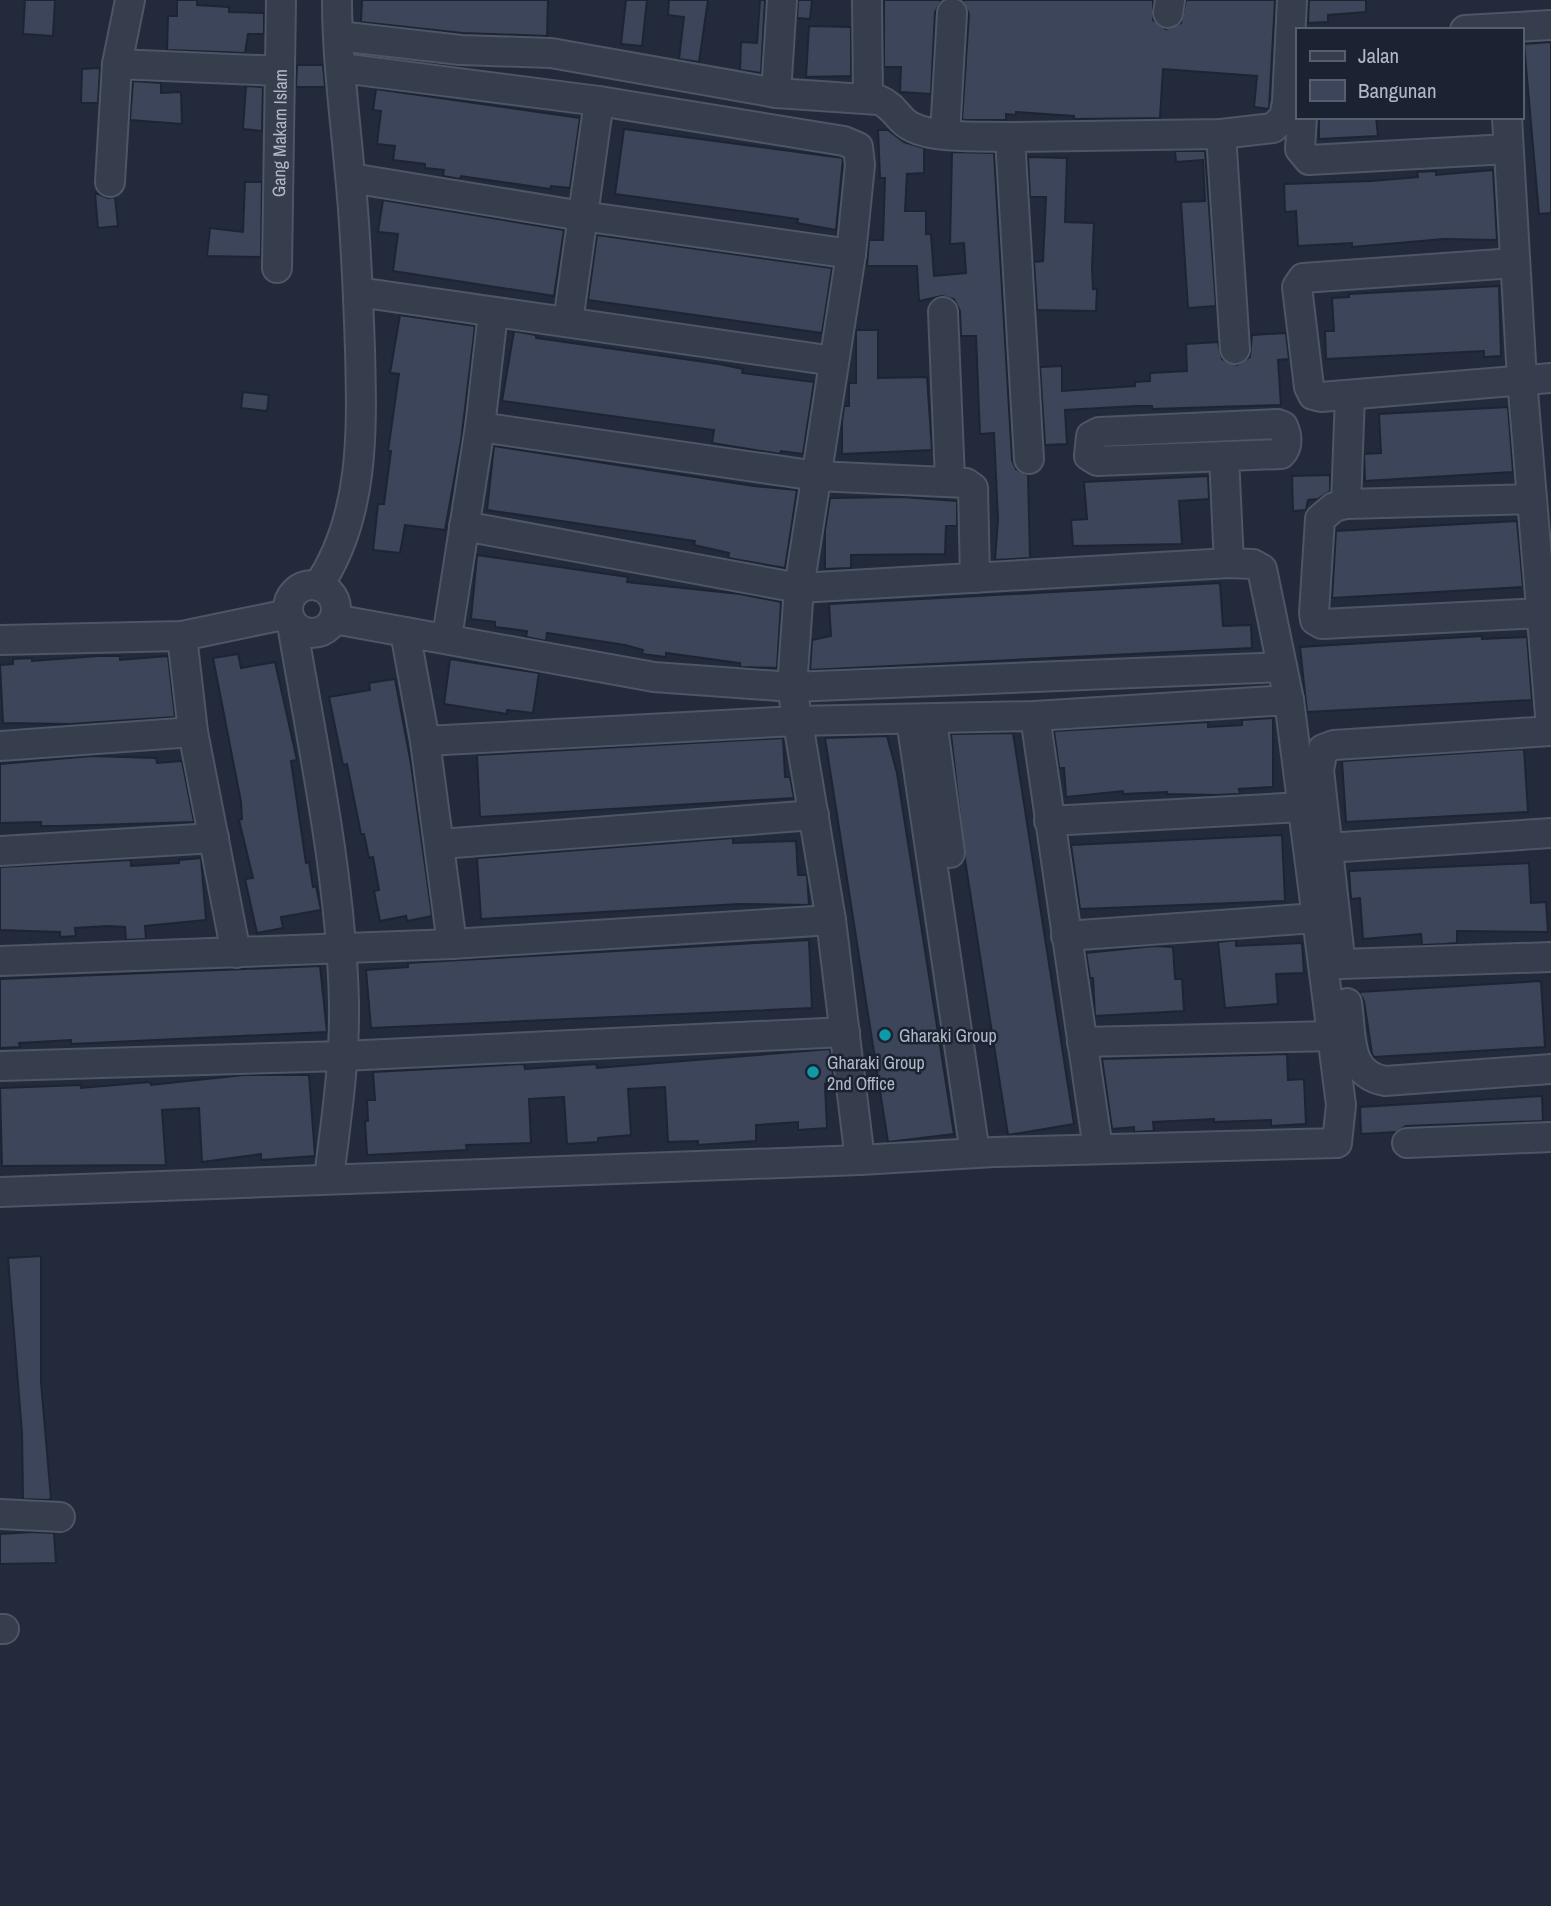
<svg xmlns="http://www.w3.org/2000/svg" width="1551" height="1906" viewBox="0 0 1551 1906" font-family="'Archivo Narrow',sans-serif">
	<style>
		.building { fill: #3c4559; stroke: #1d2433; stroke-width: 2 }
		.lines { fill: none; stroke-linecap: round; stroke-linejoin: round }
		.minor-casing { stroke: #4e5564; stroke-width: 32 }
		.minor { stroke: #363d4c; stroke-width: 28 }
		.culture-dot { fill: #0f9aa8; stroke: #1b2231; stroke-width: 2.5 }
		.labels { text-anchor: middle; dominant-baseline: central; stroke-width: 5; stroke-linejoin: round; paint-order: stroke }
		.street-label { font-size: 18px; fill: #b1b8c8; stroke: #1b2231 }
		.poi-label { font-size: 18px; fill: #b1b8c8; stroke: #1b2231; text-anchor: start }
	</style>
	<rect width="100%" height="100%" fill="#222a3c"/>
	<path class="building" d="M25 0H55L53 36 23 34Z
		M177 0H197V5L229 7V12L264 13V34H248L245 53 167 50 168 16H177Z
		M362 0H548L547 36 462 33 361 22Z
		M626 0H647L642 46 621 44Z
		M669 0H708L699 62 679 59 684 17 668 15Z
		M760 0H765L761 73 740 70 741 42 757 43Z
		M798 0H812L810 19 797 18Z
		M884 0H942L935 12 931 94 900 92 901 67H884Z
		M962 0H1153V20L1166 29 1181 23 1186 0H1275L1269 109 1254 107 1257 76 1163 69 1160 118 1074 119V116L1016 112V115L1006 114V120H962L969 14Z
		M1309 0H1366V12L1328 15V22L1308 23Z
		M809 26 851 27V76L806 77Z
		M1551 42V213L1539 214 1524 44Z
		M297 65H323L325 87H296Z
		M97 68 100 69 98 103H81L82 69Z
		M133 81 161 83V93L181 92 182 124 130 120Z
		M246 86 263 87 262 131 243 129Z
		M376 89 580 118 570 188 551 186 550 189 461 176 460 179 443 176 444 170 425 168V164L393 160 395 146 377 144 381 111 373 110Z
		M1319 117H1376L1378 136 1319 139Z
		M624 129 843 158 836 230 797 223 798 219 615 194Z
		M878 130H888L904 142 924 148V173L907 174 905 211H926V234H931L934 276 966 273 964 243 950 244 952 152 994 153 1012 460 1016 469 1028 475 1030 558 995 560 998 520 994 433 980 434 976 336H961L960 311 954 299 942 296 919 301 917 266H867L869 240H883L885 178H880Z
		M1175 151H1205L1216 306 1188 308 1181 202 1205 201 1203 160 1176 162Z
		M1028 157 1067 158 1065 222 1094 223 1092 267 1093 289H1097L1096 311 1037 310 1034 262 1043 261 1046 197H1030Z
		M1493 170 1497 240 1444 239 1352 247V243L1298 246 1296 211 1285 212 1284 184 1371 181 1418 177 1417 172 1436 171V175Z
		M245 182H262L261 257 207 256 210 228 243 232Z
		M95 193 108 198 115 197 118 226 98 228Z
		M383 200 564 230 554 296 393 271 398 234 378 232Z
		M597 235 832 268 822 333 588 300Z
		M1499 286 1501 356 1484 357V351L1326 359 1325 331H1334L1332 298 1349 297V294Z
		M400 315 475 326 461 441 445 530 405 525 400 553 373 550 378 504H384L391 451H388L399 374 390 373Z
		M856 330H878V378L927 377 932 450 842 454V422L844 406H849V383H856Z
		M514 331 536 335V338L719 364 743 369 742 373 814 382 803 454 781 451 780 454 712 443 714 430 502 401Z
		M1286 333 1289 359 1278 360 1281 405 1152 409V406H1137L1065 410 1067 444 1045 445 1040 367 1062 366V391L1135 386V382L1150 381V373L1187 371 1186 344 1218 342 1222 359 1237 365 1250 357 1252 335Z
		M243 392 269 395 267 411 241 408Z
		M1508 407 1513 472 1365 481 1364 454 1381 453 1379 414Z
		M494 446 754 486 797 490 785 568 728 558 729 553 694 545 695 541 487 510Z
		M1330 475V491L1318 499 1308 500 1306 510 1293 511 1292 476Z
		M1208 476 1209 499 1179 501 1182 544 1073 546 1071 520 1087 519 1084 482Z
		M902 497 957 501V526H946L945 554 851 555V568L825 569V530L830 498Z
		M1517 521 1523 587 1332 598 1336 531Z
		M477 555 628 577 627 582 740 594 781 602 777 668 740 667V663L666 653V657L642 654 643 650 625 645 547 633 546 641 526 637 527 631 495 627V622L471 619Z
		M1220 583 1223 626 1251 625 1252 648 810 670 812 640 831 636 829 604Z
		M1482 636V639L1527 637 1532 700 1307 712 1300 647Z
		M238 654 241 668 275 662 297 760 291 761 306 863 309 862 313 887 316 886 321 910 281 917 283 928 257 933 245 879 253 878 239 820 242 819 241 802 213 658Z
		M98 656H120V660L168 656 175 717 70 724 3 723 0 665 13 664V659L32 658V661Z
		M450 659 539 673 533 713 507 710V714L444 704Z
		M395 679 411 764 432 916 407 921 406 916 380 921 374 891 379 890 373 857 369 858 364 834H361L347 764 343 765 329 697 370 690 369 683Z
		M1273 718V787L1239 789 1240 794 1216 795 1167 794V792L1123 794V791L1066 797 1064 768H1059L1054 731 1208 722V727L1242 725V720Z
		M1013 733 1074 1124 1008 1135 965 860 951 734Z
		M887 736 897 773 954 1134 888 1142 825 738Z
		M783 738 785 777H790L794 798 480 817 477 755Z
		M1524 749 1528 812 1346 822 1342 761Z
		M91 756 156 758 157 763 182 761 194 822 61 826H41V822L0 823V764Z
		M1282 835 1285 901 1080 909 1071 845Z
		M733 838V843L796 841 798 875H807L809 905 739 904 481 919 477 858Z
		M201 858 206 920 145 926 146 939 126 940 125 927 107 926 75 928 76 936 60 937V932L0 930V867L131 860V866L179 863V860Z
		M1529 863 1531 903 1546 902 1548 932 1457 931V943L1444 944 1422 945 1421 934 1363 939 1360 898 1351 899 1349 871Z
		M809 940 812 1008 371 1028 366 970 408 967V963Z
		M1236 940V946L1302 943 1304 973 1276 974 1278 1004 1225 1008 1218 942Z
		M1153 946 1173 947 1175 979H1182L1184 1011 1095 1016 1093 978H1090L1086 953Z
		M320 966 327 1032 71 1044V1040L19 1043 20 1047 0 1048V979Z
		M1541 981 1545 1047 1374 1057 1372 1054 1364 1001 1359 992Z
		M830 1049 834 1083 825 1084 827 1128 798 1130V1122L756 1125V1141L698 1145V1141L668 1142 665 1087 628 1089 631 1135 598 1138V1142L567 1144 564 1097 529 1099 531 1143 466 1145 467 1150 367 1155 365 1121H368L367 1100H375L373 1072 524 1064 525 1069 596 1064 597 1068Z
		M1287 1054 1288 1080 1304 1079 1306 1124 1271 1126V1120L1214 1122V1119L1153 1122 1154 1131 1134 1132V1127L1112 1129 1102 1059Z
		M244 1075H309L315 1156 261 1160V1154L202 1162 199 1108 162 1110 166 1165 2 1166 0 1088 81 1085V1088L150 1082 151 1085Z
		M1542 1096 1543 1121 1406 1126 1396 1132 1361 1134 1360 1107Z
		M41 1256V1382L51 1499 46 1500 23 1499 22 1433 8 1258Z
		M33 1532 54 1533 56 1563 0 1564V1534Z"/>
	<g class="lines">
		<g class="minor-casing">
			<g id="minor">
				<path d="M867 0 868 99"/>
				<path d="M1168 13 1170 0"/>
				<path d="M1465 30 1551 25"/>
				<path d="M338 36 461 50 551 53 776 93 879 100C896 107 898 121 912 127 935 139 984 136 1010 137"/>
				<path d="M117 64 280 71"/>
				<path d="M341 68 599 101 844 141 858 147 860 165 851 254 799 588 792 687 831 920 860 1160"/>
				<path d="M776 93 782 0"/>
				<path d="M1302 117 1300 149 1309 160 1508 149"/>
				<path d="M1507 117 1522 379 1551 727"/>
				<path d="M945 134 952 13"/>
				<path d="M1221 134 1235 349"/>
				<path d="M351 178 582 216 851 254"/>
				<path d="M110 182 117 64 130 0"/>
				<path d="M1514 263 1303 278 1297 287 1309 387 1313 395 1321 397 1551 378"/>
				<path id="s1" d="M277 268 281 0"/>
				<path d="M358 292 834 361"/>
				<path d="M943 312 950 480"/>
				<path d="M568 322 599 101"/>
				<path d="M1278 424 1283 426C1287 435 1289 446 1281 454L1097 461 1089 456 1091 436 1099 432Z"/>
				<path d="M480 427 817 476 966 483 973 488 975 578"/>
				<path d="M1224 457 1229 563"/>
				<path d="M1029 459 1010 137 1221 134 1273 128 1284 117 1287 102 1292 0"/>
				<path d="M1532 499 1346 504 1334 507 1320 519 1314 613 1315 620 1322 624 1543 613"/>
				<path d="M1346 504 1350 395"/>
				<circle cx="312" cy="609" r="24"/>
				<path d="M318 586C365 517 362 429 360 350 358 291 356 233 350 175 345 117 337 58 337 0"/>
				<path d="M334 619 654 677 792 687 1282 667"/>
				<path d="M292 624C313 749 341 876 344 1003 345 1062 336 1120 329 1178"/>
				<path d="M405 632 425 741 452 944"/>
				<path d="M182 636 193 732 236 953"/>
				<path d="M447 637 480 427 493 313"/>
				<path d="M0 640 182 636 288 614"/>
				<path d="M1035 716 1098 1149"/>
				<path d="M911 720 975 1153"/>
				<path d="M932 720 950 853"/>
				<path d="M425 741 796 721 1035 716 1289 700"/>
				<path d="M0 746 193 732"/>
				<path d="M1049 821 1302 807"/>
				<path d="M441 844 814 815"/>
				<path d="M1327 848 1551 833"/>
				<path d="M0 851 214 838"/>
				<path d="M1066 936 1316 918"/>
				<path d="M1339 949 1319 770 1323 749 1334 745 1551 731"/>
				<path d="M0 961 452 944 831 920"/>
				<path d="M1341 964 1551 957"/>
				<path d="M1347 1003C1352 1036 1346 1074 1385 1081L1551 1069"/>
				<path d="M1082 1042 1332 1036"/>
				<path d="M0 1066 343 1056 845 1032"/>
				<path d="M1407 1143 1551 1137"/>
				<path d="M0 1192 860 1160 994 1152 1337 1143 1341 1105 1289 700 1262 569 1253 564 1229 563 799 588 464 526"/>
				<path d="M0 1514 60 1517"/>
				<path d="M0 1629H4"/>
			</g>
		</g>
		<use href="#minor" class="minor"/>
	</g>
	<g class="culture-dot">
		<circle cx="885" cy="1035" r="7"/>
		<circle cx="813" cy="1072" r="7"/>
	</g>
	<g class="labels">
		<g class="street-label">
			<text stroke="none"><textPath href="#s1" startOffset="135">Gang Makam Islam</textPath></text>
		</g>
		<g class="poi-label">
			<text x="899" y="1035">Gharaki Group</text>
			<text x="827" y="1062">Gharaki Group<tspan x="827" dy="21">2nd Office</tspan></text>
		</g>
	</g>
	<rect x="1296" y="28" width="228" height="91" fill="#1b2231" stroke="#575e6d" stroke-width="2"/>
	<rect x="1310" y="51" width="35" height="10" fill="#363d4c" stroke="#575e6d" stroke-width="2"/>
	<text x="1358" y="63" font-size="21" fill="#b1b8c8">Jalan</text>
	<rect x="1310" y="80" width="35" height="21" fill="#3c4559" stroke="#575e6d" stroke-width="2"/>
	<text x="1358" y="98" font-size="21" fill="#b1b8c8">Bangunan</text>
</svg>
